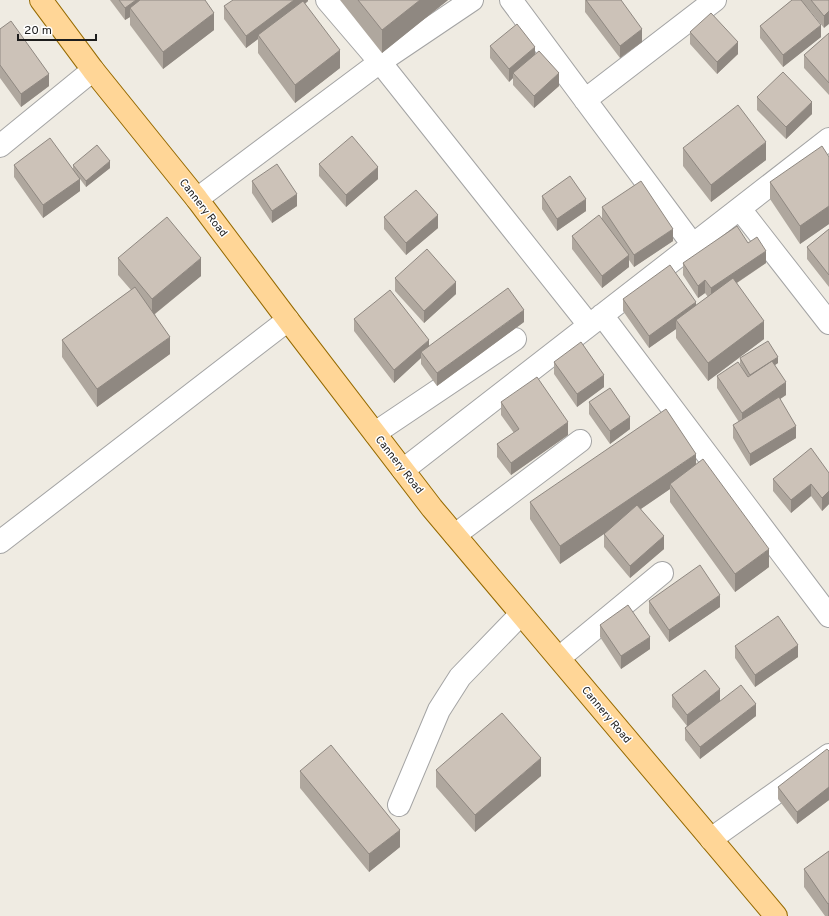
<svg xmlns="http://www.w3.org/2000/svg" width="829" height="916" viewBox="0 0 829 916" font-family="Overpass,sans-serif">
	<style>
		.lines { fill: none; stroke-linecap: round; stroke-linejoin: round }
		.minor-casing { stroke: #a4a4a4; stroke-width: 24 }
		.major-casing { stroke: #966a00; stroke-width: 24 }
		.minor { stroke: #fff; stroke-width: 22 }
		.major { stroke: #ffd697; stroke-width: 22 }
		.wall { fill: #afa79e }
		.shaded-wall { fill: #8f8881 }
		.building { fill: #ccc2b8; stroke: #8f8881 }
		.labels { text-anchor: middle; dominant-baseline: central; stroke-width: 3; stroke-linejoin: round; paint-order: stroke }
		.street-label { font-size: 11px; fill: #1d1d1d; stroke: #fff }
	</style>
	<rect width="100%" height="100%" fill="#efebe2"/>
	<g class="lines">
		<g class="minor-casing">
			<path id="minor" d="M327 0 380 62 589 325
				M511 0 693 245
				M585 100 715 0
				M0 146 93 70
				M197 199 380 62 472 0
				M740 209 829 323
				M602 315 829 616
				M375 433 515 339
				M403 470 829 139
				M455 535 580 441
				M0 542 288 320
				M559 658 662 573
				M399 805 439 710 460 677 521 614
				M711 839 829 755"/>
		</g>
		<g class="major-casing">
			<path id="major" d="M41 0 93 70 197 199 288 320 432 508 776 916"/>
		</g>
		<use href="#minor" class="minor"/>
		<use href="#major" class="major"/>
	</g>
	<path class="wall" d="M110 0H205L214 30 163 69 130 25V17L125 20Z
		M308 0V1L305 4 340 68 295 103 258 53V39L246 48 224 19V6Z
		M340 0H448L382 53Z
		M585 0H621L642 42 620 58 585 12Z
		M792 0H829L824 28 807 7 821 37 783 67 760 38V26Z
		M0 29 49 86 21 107 0 78Z
		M690 32 738 54 717 74 690 44Z
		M829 33V95L804 68V55Z
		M490 46 535 54 559 86 534 108 513 85V78L509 82 490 58Z
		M757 97 812 114 786 139 757 110Z
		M683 148 766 160 711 202 683 166Z
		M829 157V224L800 244 770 199V182Z
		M319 164 378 179 346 207 319 176Z
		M14 165 73 169V165L110 168 86 187 80 179V191L43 218 14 177Z
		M252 181 297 206 272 223 252 193Z
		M542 196 586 211 557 231 542 209Z
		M602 207 673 241 634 267 629 260V267L602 288 572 249V236L602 219Z
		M384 217 438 228 406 255 384 229Z
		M829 229V287L807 259V247Z
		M748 243 766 263 737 283 764 339 708 381 676 338V329L649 348 623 311V299L696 305 708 297 705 293 698 298 683 275V263Z
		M118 258 201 276 155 314 170 354 97 407 62 357V340L131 290 118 275Z
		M395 278 456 294 424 323 395 291Z
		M354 319 429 347 524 322 437 386 421 364V358L394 383 354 331Z
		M740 358 778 363 775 365 786 395 780 399 796 438 750 466 733 438V425L739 422 717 388V376L745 373 740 364Z
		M554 362 604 387 577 407 554 374Z
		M501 402 568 435 511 475 497 457V444L514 433 501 415Z
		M589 402 630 429 610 444 589 414Z
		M696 465 769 567 735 592 670 502V489L641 509 664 549 630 578 604 547V534L605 533 560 564 530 519V502Z
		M829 473V504L822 511 811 496 791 513 773 491V479Z
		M649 601 720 607 669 642 649 613Z
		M600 625 650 649 621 669 600 637Z
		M735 646 798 657 755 687 735 658Z
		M672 695 720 701 756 716 700 759 685 740V728L687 726 672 707Z
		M829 751V800L797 824 778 799V787Z
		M436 770 541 776 475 832 436 787Z
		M300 771 400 847 369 872 300 788Z
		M829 851V916H825L804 887V869Z"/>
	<path class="shaded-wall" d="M136 0H152L130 8V17L125 20V8Z
		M294 0H308V1L260 38 258 35V39L246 48V36Z
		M420 0H448L382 53V30Z
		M829 11V24L824 28V16Z
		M214 13V30L163 69V52Z
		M821 25V37L783 67V55Z
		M642 29V42L620 58V46Z
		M738 42V54L717 74V62Z
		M535 47V59L513 73V78L509 82V69Z
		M340 50V68L295 103V85Z
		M559 73V86L534 108V96Z
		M49 74V86L21 107V94Z
		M812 102V114L786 139V127Z
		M766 142V160L711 202V185Z
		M110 161V168L86 187V181Z
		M378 167V179L346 207V195Z
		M80 179V191L43 218V205Z
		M297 194V206L272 223V211Z
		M586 199V211L557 231V219Z
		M829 206V224L800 244V226Z
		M438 215V228L406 255V243Z
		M673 229V241L634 267V255Z
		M766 251V263L711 300V288Z
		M629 255V267L602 288V276Z
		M201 258V276L152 316V299Z
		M705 280V293L698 298V286Z
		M456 282V294L424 323V311Z
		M696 302V315L676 320V329L649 348V336Z
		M524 310V322L437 386V373Z
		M764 321V339L708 381V363Z
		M170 337V354L97 407V389Z
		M429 340V352H421V358L394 383V370Z
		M778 357V363L750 381V375Z
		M604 375V387L577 407V394Z
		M786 382V395L742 425V413Z
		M630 417V429L610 444V431Z
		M568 422V435L511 475V463Z
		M796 426V438L750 466V454Z
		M696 454V471L670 484V489L560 564V546Z
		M811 484V496L791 513V500Z
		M829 491V504L822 511V498Z
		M664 536V549L630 578V566Z
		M769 549V567L735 592V574Z
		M720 595V607L669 642V630Z
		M650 637V649L621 669V656Z
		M798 645V657L755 687V675Z
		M720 689V701L687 727V715Z
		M756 704V716L700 759V747Z
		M541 758V776L475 832V815Z
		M829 787V800L797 824V812Z
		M400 830V847L369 872V854Z
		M829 903V916H828V904Z"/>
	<path class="building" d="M119 0H136L125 8Z
		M140 0H205L214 13 163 52 130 8Z
		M233 0H294L246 36 224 6Z
		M358 0H420L382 30Z
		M586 0H621L642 29 620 46Z
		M792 0H801L821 25 783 55 760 26Z
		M811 0H829V11L824 16Z
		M303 1 340 50 295 85 258 35Z
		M711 13 738 42 717 62 690 32Z
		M11 21 49 74 21 94 0 65V29Z
		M517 24 535 47 509 69 490 46Z
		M829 33V83L804 55Z
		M539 51 559 73 534 96 513 73Z
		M783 72 812 102 786 127 757 97Z
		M738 105 766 142 711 185 683 148Z
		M352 136 378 167 346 195 319 164Z
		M50 138 80 179 43 205 14 165Z
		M97 145 110 161 86 181 73 165Z
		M822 146 829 157V206L800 226 770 182Z
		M277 164 297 194 272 211 252 181Z
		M570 176 586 199 557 219 542 196Z
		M641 181 673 229 634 255 602 207Z
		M416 190 438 215 406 243 384 217Z
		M599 215 629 255 602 276 572 236Z
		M167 217 201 258 152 299 118 258Z
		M737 226 748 243 757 237 766 251 711 288 705 280 698 286 683 263Z
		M829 229V275L807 247Z
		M427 249 456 282 424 311 395 278Z
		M670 265 696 302 649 336 623 299Z
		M733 278 764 321 708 363 676 320Z
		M135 287 170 337 97 389 62 340Z
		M508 288 524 310 437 373 421 352Z
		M390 290 429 340 394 370 354 319Z
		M768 341 778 357 750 375 740 358Z
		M581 342 604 375 577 394 554 362Z
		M772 361 786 382 742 413 717 376 738 362 748 377Z
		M537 377 568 422 511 463 497 444 519 429 501 402Z
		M610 388 630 417 610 431 589 402Z
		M779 397 796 426 750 454 733 425Z
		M666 409 696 454 560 546 530 502Z
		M811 448 829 473V491L822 498 811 484 791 500 773 479Z
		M703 459 769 549 735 574 670 484Z
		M637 505 664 536 630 566 604 534Z
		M700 565 720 595 669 630 649 601Z
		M628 605 650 637 621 656 600 625Z
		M778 616 798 645 755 675 735 646Z
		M705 670 720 689 687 715 672 695Z
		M741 685 756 704 700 747 685 728Z
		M502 713 541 758 475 815 436 770Z
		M331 745 400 830 369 854 300 771Z
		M827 749 829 751V787L797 812 778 787Z
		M829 851V903L828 904 804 869Z"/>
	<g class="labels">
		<g class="street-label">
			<text transform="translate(203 208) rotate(52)">Cannery Road</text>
			<text transform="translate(399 465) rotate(52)">Cannery Road</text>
			<text transform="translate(606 715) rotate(50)">Cannery Road</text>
		</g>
	</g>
	<path d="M18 34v6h78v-6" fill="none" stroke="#1d1d1d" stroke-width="2"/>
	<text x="24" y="34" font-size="12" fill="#1d1d1d" stroke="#ffffff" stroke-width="3" paint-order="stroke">20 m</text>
</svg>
